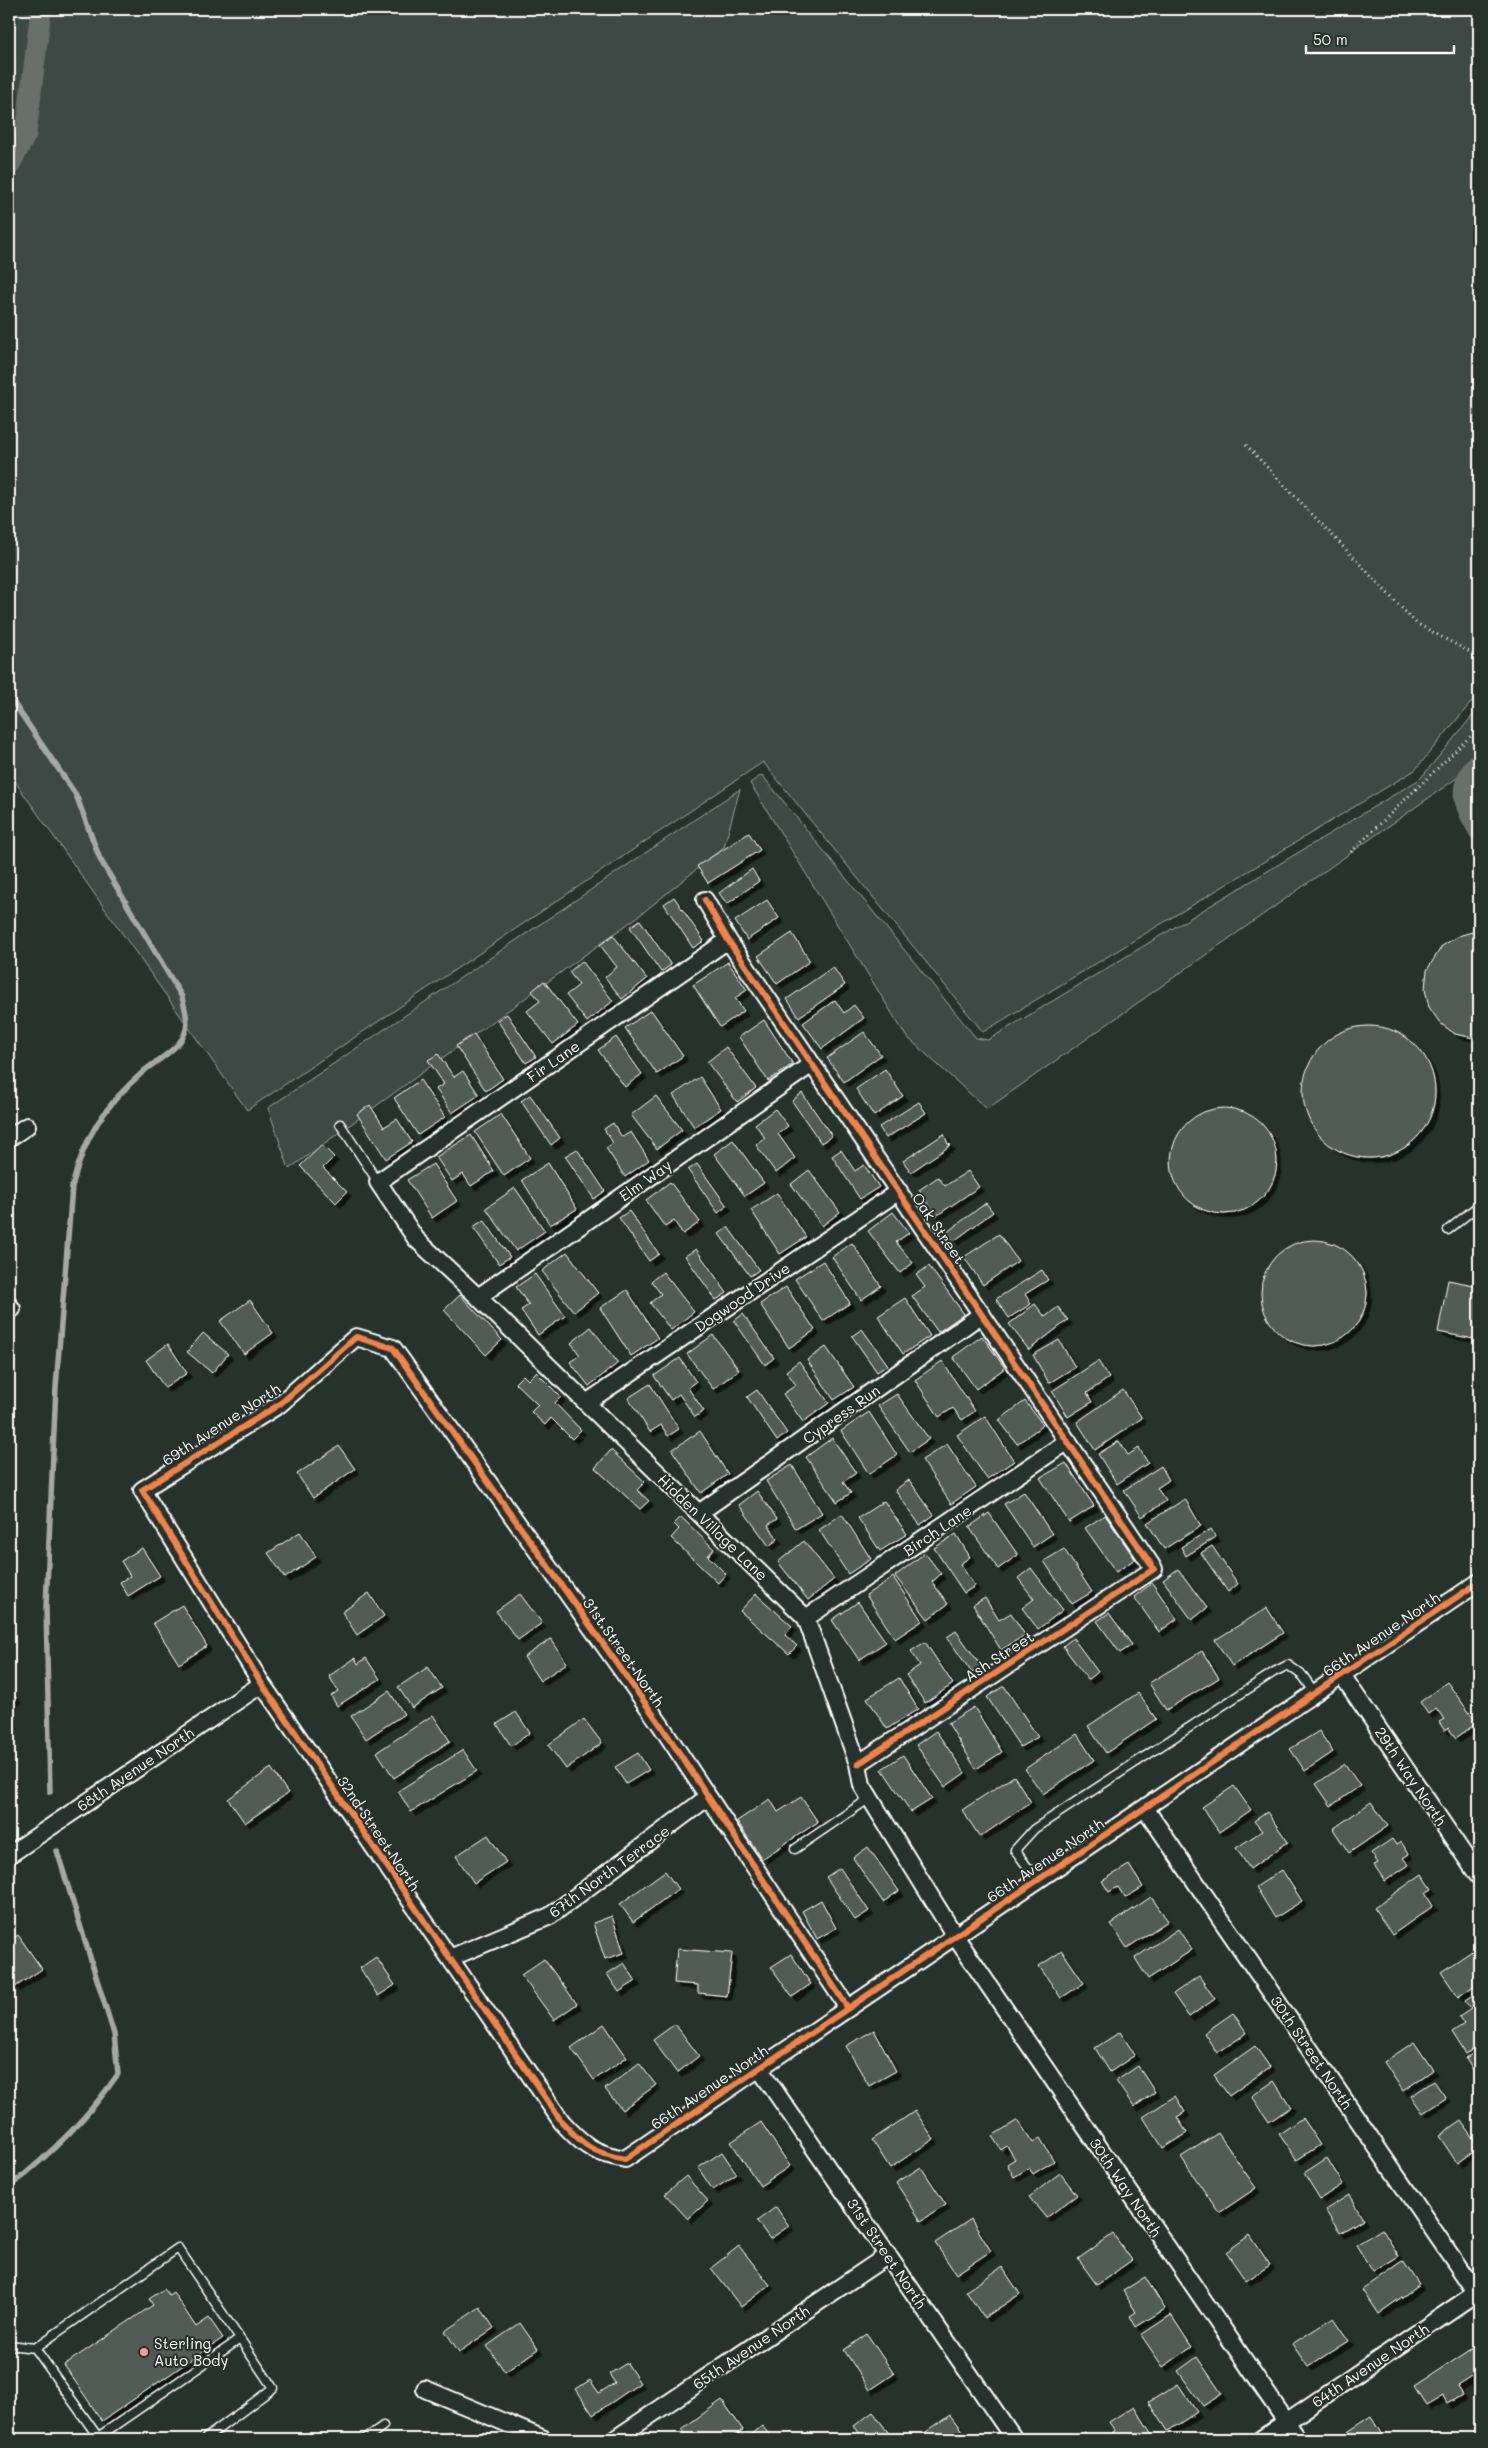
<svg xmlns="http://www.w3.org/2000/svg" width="1488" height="2448" viewBox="0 0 1488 2448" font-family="Mali,sans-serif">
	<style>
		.green { fill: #3e4944; stroke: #9ea4a2 }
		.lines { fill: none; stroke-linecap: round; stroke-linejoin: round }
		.stream { stroke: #a4a9a7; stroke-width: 5.5 }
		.canal { stroke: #67706c; stroke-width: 21 }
		.building { fill: #515c57; stroke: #fff; filter: url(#shadow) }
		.lane-casing { stroke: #fff; stroke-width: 11 }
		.street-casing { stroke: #fff; stroke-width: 20 }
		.path { stroke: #fff; stroke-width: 3; stroke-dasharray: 1 4; stroke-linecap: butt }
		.lane { stroke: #26332d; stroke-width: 8 }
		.street { stroke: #26332d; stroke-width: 16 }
		.cycleway-casing { stroke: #26332d; stroke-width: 9 }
		.cycleway { stroke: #f48246; stroke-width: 6 }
		.poi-dot { fill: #ff9aa2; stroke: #26332d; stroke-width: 2 }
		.labels { text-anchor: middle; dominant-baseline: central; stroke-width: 4; stroke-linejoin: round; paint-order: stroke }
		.street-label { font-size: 15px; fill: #fff; stroke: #26332d }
		.poi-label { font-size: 15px; fill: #fff; stroke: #26332d; text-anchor: start }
	</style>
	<defs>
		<filter id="shadow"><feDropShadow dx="4.5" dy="4.5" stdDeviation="0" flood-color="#0009"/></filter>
	</defs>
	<rect width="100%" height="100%" fill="#26332d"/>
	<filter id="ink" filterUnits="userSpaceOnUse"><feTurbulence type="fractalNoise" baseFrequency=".02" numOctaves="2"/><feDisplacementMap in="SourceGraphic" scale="10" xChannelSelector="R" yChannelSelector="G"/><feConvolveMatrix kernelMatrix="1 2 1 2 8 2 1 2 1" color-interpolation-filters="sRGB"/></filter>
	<g filter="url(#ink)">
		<path class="green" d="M9 9H1479V693L1415 770 983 1032 763 762 247 1110 9 773Z
			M1479 708V796L1464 773 987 1109 906 1036 750 783 762 775 976 1038 988 1040 1420 779Z
			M740 789 724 847 640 915 289 1169 268 1108Z"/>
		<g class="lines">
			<path class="stream" d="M9 696 76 795 100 859 182 997C185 1010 190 1023 184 1035 178 1049 155 1062 144 1071 105 1105 84 1136 72 1187L56 1387 46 1607 50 1792
				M9 2187C51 2154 88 2118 118 2074L114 2034 57 1851"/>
			<path class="canal" d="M9 166 26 134 41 9
				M1479 762C1455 788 1464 804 1479 831"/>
		</g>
		<path class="building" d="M749 833 760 850 708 883 697 866Z
			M752 869 759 881 727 904 719 893Z
			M674 897 704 941 693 948 664 904Z
			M767 900 779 918 747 940 735 921Z
			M640 920 671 965 661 972 630 927Z
			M1476 931H1479V1039L1455 1034 1440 1023 1429 1007 1425 989 1427 970 1442 946 1458 936Z
			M792 933 810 961 777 984 758 956Z
			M613 935 647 979 622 999 605 977 617 967 600 945Z
			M582 961 613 1001 587 1022 566 995 579 985 569 972Z
			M728 962 747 990 735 998 744 1011 720 1027 693 985Z
			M833 967 845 985 799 1017 787 999Z
			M544 981 578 1025 553 1044 527 1011 540 1001 532 991Z
			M835 1000 844 1013 854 1005 864 1018 822 1049 803 1023Z
			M651 1010 683 1056 657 1074 625 1028Z
			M507 1014 536 1057 526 1063 497 1020Z
			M764 1020 793 1064 768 1081 739 1037Z
			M1303 1092a66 66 0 1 1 132 0a66 66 0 1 1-132 0Z
			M864 1032 881 1055 844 1082 827 1058Z
			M474 1034 503 1079 486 1091 456 1046Z
			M616 1037 642 1074 625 1087 598 1050Z
			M726 1047 756 1088 737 1102 707 1062Z
			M438 1054 454 1077 463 1071 479 1095 452 1113 436 1089 444 1084 428 1060Z
			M885 1069 903 1096 874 1116 856 1089Z
			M700 1077 721 1109 694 1127 673 1095Z
			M420 1080 445 1117 418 1135 394 1098Z
			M802 1093 832 1136 821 1143 792 1101Z
			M530 1095 560 1138 551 1145 521 1101Z
			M656 1096 682 1130 657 1149 631 1115Z
			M919 1102 926 1113 886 1138 879 1127Z
			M370 1105 384 1127 397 1119 412 1142 386 1159 357 1114Z
			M1171 1161a53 53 0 1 1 106 0a53 53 0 1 1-106 0Z
			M775 1109 788 1126 778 1134 795 1158 776 1173 756 1145 765 1138 755 1124Z
			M501 1114 530 1158 504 1176 475 1132Z
			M613 1123 622 1137 631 1132 649 1160 625 1177 606 1148 613 1143 604 1129Z
			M944 1134 948 1144 951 1145 911 1172 903 1161Z
			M471 1135 494 1171 471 1186 463 1174 452 1181 436 1157Z
			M733 1140 764 1183 745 1196 714 1154Z
			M322 1145 334 1157 323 1168 347 1192 336 1203 300 1166Z
			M577 1149 605 1191 594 1199 565 1156Z
			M841 1150 855 1171 864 1165 879 1187 860 1199 832 1156Z
			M548 1163 577 1209 550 1225 522 1180Z
			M433 1164 457 1201 432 1218 407 1180Z
			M697 1164 727 1206 718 1213 688 1170Z
			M809 1170 840 1212 822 1226 791 1184Z
			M968 1171 979 1187 936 1216 919 1190 938 1177 945 1186Z
			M670 1182 700 1222 683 1234 674 1221 665 1227 646 1200Z
			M515 1188 545 1231 516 1251 486 1208Z
			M777 1193 806 1237 780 1254 751 1210Z
			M986 1203 993 1212 954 1241 947 1232Z
			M629 1211 659 1254 649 1261 619 1218Z
			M893 1212 909 1233 896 1242 913 1263 900 1273 868 1231Z
			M484 1220 510 1257 499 1264 473 1227Z
			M728 1227 759 1270 750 1276 719 1234Z
			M999 1234 1018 1261 983 1285 964 1257Z
			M1261 1293a53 53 0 1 1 106 0a53 53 0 1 1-106 0Z
			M852 1243 881 1286 861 1300 832 1257Z
			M696 1249 727 1293 716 1300 685 1256Z
			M567 1252 598 1293 574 1312 542 1271Z
			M823 1261 850 1303 823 1321 795 1279Z
			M929 1266 964 1314 938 1332 912 1296 925 1287 916 1275Z
			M1042 1270 1048 1280 1025 1294 1031 1304 1009 1318 996 1299Z
			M663 1272 694 1312 671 1330 650 1303 661 1294 651 1281Z
			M535 1274 565 1316 538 1335 521 1310 529 1305 516 1287Z
			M1448 1280 1479 1286V1340L1438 1332Z
			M786 1287 815 1330 789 1348 760 1304Z
			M627 1290 658 1338 631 1356 600 1308Z
			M460 1295 502 1340 486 1355 444 1310Z
			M905 1298 930 1336 903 1354 878 1316Z
			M250 1300 273 1333 244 1354 220 1321Z
			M1035 1304 1045 1317 1058 1307 1068 1320 1029 1350 1009 1324Z
			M743 1314 774 1358 765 1365 734 1321Z
			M591 1327 618 1363 589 1386 570 1362 580 1355 571 1343Z
			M862 1329 888 1365 877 1372 852 1336Z
			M203 1333 228 1354 212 1373 187 1352Z
			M713 1335 739 1370 713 1389 687 1354Z
			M982 1336 1005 1368 976 1389 953 1357Z
			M1059 1340 1075 1367 1049 1383 1033 1355Z
			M168 1344 187 1373 165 1388 146 1360Z
			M826 1347 854 1387 834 1400 807 1360Z
			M680 1358 696 1382 688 1388 704 1411 695 1417 679 1394 671 1400 654 1376Z
			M799 1361 829 1403 803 1422 783 1394 796 1385 786 1371Z
			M942 1361 975 1411 962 1420 953 1408 939 1417 915 1380Z
			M1098 1361 1109 1378 1087 1393 1092 1402 1068 1417 1052 1391Z
			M536 1372 561 1397 555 1403 581 1430 572 1439 551 1418 545 1425 531 1412 538 1405 515 1383 523 1375 528 1380Z
			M650 1384 679 1429 668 1436 661 1425 650 1432 628 1398Z
			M757 1390 787 1433 777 1441 747 1397Z
			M1123 1390 1142 1418 1095 1450 1077 1422Z
			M897 1394 929 1439 910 1452 878 1406Z
			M1025 1401 1043 1425 1017 1444 999 1420Z
			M869 1412 897 1455 869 1474 841 1431Z
			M985 1416 1014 1461 987 1479 957 1435Z
			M700 1431 728 1474 701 1493 672 1450Z
			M832 1438 856 1473 843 1482 851 1493 837 1502 806 1457Z
			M1119 1441 1128 1455 1139 1448 1148 1463 1117 1484 1098 1454Z
			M947 1444 976 1487 951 1504 922 1460Z
			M339 1446 355 1469 313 1498 297 1474Z
			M611 1450 645 1482 637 1490 649 1501 640 1509 595 1468Z
			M1066 1463 1094 1506 1069 1522 1040 1478Z
			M792 1465 822 1513 796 1529 766 1481Z
			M1161 1466 1169 1480 1157 1488 1166 1501 1142 1517 1124 1490Z
			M909 1480 934 1515 920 1525 895 1490Z
			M757 1491 777 1519 768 1525 778 1539 769 1546 739 1505Z
			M1024 1492 1052 1534 1033 1547 1004 1504Z
			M1185 1499 1201 1526 1164 1549 1147 1523Z
			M884 1501 907 1534 880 1551 858 1518Z
			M989 1513 1018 1555 998 1569 969 1527Z
			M842 1514 871 1559 848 1574 819 1530Z
			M1105 1515 1135 1559 1116 1572 1085 1528Z
			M681 1517 714 1549 708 1556 726 1574 718 1583 671 1538 679 1529 674 1524Z
			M1211 1529 1216 1537 1186 1556 1181 1547Z
			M300 1532 316 1557 285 1578 268 1553Z
			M956 1534 970 1557 960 1564 975 1586 964 1593 934 1548Z
			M804 1541 834 1579 808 1600 778 1562Z
			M1212 1546 1238 1584 1228 1592 1201 1553Z
			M142 1548 160 1576 128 1596 120 1582 130 1576 121 1561Z
			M1064 1549 1092 1592 1072 1604 1044 1561Z
			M925 1553 941 1574 932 1582 948 1604 928 1619 895 1576Z
			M1031 1568 1063 1610 1038 1629 1022 1608 1034 1599 1018 1578Z
			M1178 1569 1207 1608 1192 1620 1163 1580Z
			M893 1577 922 1621 895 1639 866 1595Z
			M1152 1583 1177 1619 1159 1632 1134 1597Z
			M369 1593 384 1616 357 1635 342 1612Z
			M520 1594 542 1623 518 1640 496 1611Z
			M756 1594 792 1626 785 1635 797 1646 789 1654 740 1611Z
			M985 1598 999 1620 1011 1613 1025 1635 1001 1650 973 1605Z
			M858 1602 886 1642 859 1660 832 1620Z
			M182 1605 207 1646 179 1664 153 1623Z
			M1267 1608 1283 1633 1232 1666 1215 1640Z
			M1109 1613 1132 1645 1120 1653 1097 1621Z
			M956 1631 982 1667 972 1673 947 1637Z
			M1073 1638 1098 1672 1088 1680 1063 1646Z
			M551 1639 567 1663 540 1681 524 1657Z
			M925 1642 953 1684 925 1703 906 1675 920 1665 911 1651Z
			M1202 1651 1219 1678 1166 1710 1149 1683Z
			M355 1658 358 1664 366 1658 380 1679 337 1706 331 1696 338 1691 329 1676Z
			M428 1667 442 1688 412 1708 398 1687Z
			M899 1678 918 1709 887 1729 867 1698Z
			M1447 1682 1477 1723 1456 1738 1448 1728 1445 1731 1439 1722 1444 1719 1436 1708 1428 1714 1420 1702Z
			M1004 1686 1038 1737 1020 1747 987 1697Z
			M9 1689 17 1699 9 1705Z
			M389 1691 404 1714 366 1739 351 1716Z
			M1138 1693 1156 1719 1106 1753 1088 1726Z
			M974 1707 1002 1752 976 1769 948 1723Z
			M516 1712 530 1733 511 1746 497 1724Z
			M433 1715 450 1741 394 1778 377 1752Z
			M584 1719 602 1743 566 1769 548 1745Z
			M936 1731 965 1773 945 1787 916 1745Z
			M1319 1731 1333 1752 1305 1771 1290 1749Z
			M1077 1734 1094 1760 1043 1794 1025 1769Z
			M463 1750 477 1771 411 1812 398 1791Z
			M638 1753 649 1770 626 1784 615 1767Z
			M903 1755 932 1799 911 1812 882 1769Z
			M1345 1764 1360 1786 1331 1806 1316 1784Z
			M271 1768 288 1793 245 1823 228 1799Z
			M1014 1776 1031 1802 980 1837 962 1810Z
			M1234 1786 1251 1810 1219 1832 1202 1807Z
			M801 1797 818 1822 762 1859 737 1821 770 1799 778 1812Z
			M1371 1802 1388 1826 1349 1853 1333 1829Z
			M1267 1812 1288 1842 1250 1869 1236 1848 1262 1831 1254 1821Z
			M488 1835 506 1862 474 1883 456 1856Z
			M1392 1839 1396 1845 1401 1842 1409 1854 1403 1858 1409 1865 1385 1881 1374 1865 1378 1863 1371 1853Z
			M868 1847 899 1891 883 1902 853 1858Z
			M1129 1865 1143 1887 1125 1898 1118 1887 1109 1892 1102 1881Z
			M840 1868 869 1911 855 1920 826 1877Z
			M1282 1870 1302 1901 1275 1918 1256 1887Z
			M665 1871 678 1889 633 1922 620 1904Z
			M1422 1874 1432 1889 1425 1893 1433 1906 1392 1935 1374 1908Z
			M1151 1897 1168 1921 1127 1948 1111 1924Z
			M821 1900 836 1928 817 1939 802 1911Z
			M612 1916 624 1953 605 1959 593 1923Z
			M1178 1929 1192 1950 1148 1979 1135 1958Z
			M18 1935 42 1969 15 1987 9 1978V1941Z
			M677 1949 732 1953 727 1996 698 1993V1985L674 1983Z
			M1062 1951 1084 1983 1061 1998 1039 1966Z
			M1472 1951 1479 1962V1982L1458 1997 1441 1972Z
			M791 1954 811 1984 792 1997 771 1967Z
			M376 1957 395 1985 378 1996 360 1968Z
			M544 1959 577 2004 554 2020 521 1975Z
			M624 1963 636 1981 619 1992 607 1974Z
			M1199 1976 1215 1999 1189 2017 1173 1994Z
			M1479 1992 1477 2031 1479 2046 1466 2054 1452 2032 1464 2024 1459 2017 1471 2009 1465 2001Z
			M1233 2013 1247 2033 1217 2053 1204 2033Z
			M604 2024 627 2057 594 2080 571 2048Z
			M675 2024 699 2056 677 2073 653 2040Z
			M874 2030 896 2071 869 2086 846 2046Z
			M1120 2032 1135 2055 1110 2072 1095 2048Z
			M1414 2042 1433 2070 1403 2091 1384 2062Z
			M1255 2046 1270 2067 1229 2096 1214 2075Z
			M1479 2049V2072L1476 2074 1466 2058Z
			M639 2063 656 2085 622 2110 605 2089Z
			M1138 2066 1155 2092 1134 2107 1116 2081Z
			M1274 2081 1291 2107 1269 2122 1252 2096Z
			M1434 2081 1446 2098 1423 2113 1411 2096Z
			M1175 2096 1185 2112 1177 2117 1187 2133 1163 2148 1143 2117Z
			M915 2111 934 2139 890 2168 872 2140Z
			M1302 2118 1320 2145 1297 2160 1279 2134Z
			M1018 2120 1033 2143 1040 2138 1054 2161 1033 2174 1029 2168 1014 2177 1007 2164 1015 2159 1007 2146 1001 2150 992 2136Z
			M1461 2121 1479 2147 1457 2163 1439 2136Z
			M761 2122 790 2166 760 2186 731 2142Z
			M1218 2133 1256 2188 1219 2213 1181 2157Z
			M722 2152 737 2174 713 2190 698 2168Z
			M1327 2158 1343 2184 1320 2199 1304 2173Z
			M921 2167 946 2205 921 2221 896 2183Z
			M1060 2173 1077 2195 1046 2218 1029 2197Z
			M686 2176 708 2201 688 2219 665 2194Z
			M1349 2195 1363 2219 1340 2233 1325 2210Z
			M776 2207 789 2226 770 2239 757 2221Z
			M971 2219 991 2251 956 2274 935 2243Z
			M1382 2229 1399 2256 1373 2272 1356 2245Z
			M1113 2234 1132 2260 1097 2285 1078 2259Z
			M1250 2235 1270 2265 1246 2281 1226 2252Z
			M739 2246 770 2285 741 2307 711 2268Z
			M1403 2261 1419 2285 1378 2314 1362 2290Z
			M1002 2267 1020 2294 984 2318 966 2291Z
			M1145 2277 1165 2309 1136 2327 1130 2316 1136 2312 1123 2291Z
			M164 2289 169 2295 173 2292 196 2327 209 2318 223 2338 102 2421 64 2365 153 2305 149 2299Z
			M480 2307 494 2328 459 2352 445 2331Z
			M1171 2315 1192 2347 1163 2367 1141 2335Z
			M1333 2318 1349 2341 1308 2367 1292 2344Z
			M520 2323 538 2349 505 2372 487 2346Z
			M867 2334 894 2374 870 2390 844 2350Z
			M1473 2348 1479 2358V2372L1457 2386 1462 2394 1447 2403 1443 2396 1426 2406 1414 2387Z
			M1197 2357 1222 2394 1203 2406 1178 2371Z
			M627 2363 640 2383 593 2415 576 2389 590 2380 599 2393 615 2383 609 2374Z
			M1178 2384 1197 2412 1168 2431 1149 2402Z
			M722 2400 743 2430 729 2439H690L682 2429Z
			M1134 2406 1155 2439H1101L1115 2431 1109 2422Z
			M873 2412 893 2439H864L854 2426Z
			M950 2415 968 2439H916Z
			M1372 2416 1383 2434 1375 2439H1350L1346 2433Z
			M762 2426 773 2439H746Z
			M450 2432 455 2439H440Z
			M1084 2432 1089 2439H1073Z"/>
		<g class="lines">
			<g class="lane-casing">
				<path id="lane" d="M340 1124 378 1182
					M1448 1230 1479 1205
					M795 1849 870 1798
					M1037 1880 1015 1850 1034 1829 1274 1672 1288 1665 1303 1676 1315 1693
					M9 2345 35 2348 98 2437 240 2339 273 2388 205 2439
					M35 2348 178 2248 240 2339
					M365 2439 383 2426"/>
			</g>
			<g class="street-casing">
				<path id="street" d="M705 900 728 940 1154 1569 858 1764
					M728 940 378 1182 416 1239 478 1297 806 1618 858 1764 862 1785 870 1798 955 1936 1298 2439
					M9 1138 27 1126
					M478 1297 812 1064
					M9 1305 12 1309
					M586 1403 899 1191
					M699 1513 982 1314
					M806 1618 1068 1441
					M1342 1675 1479 1877
					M1145 1808 1479 2297
					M9 1855 262 1684
					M450 1958 550 1916 708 1797
					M848 2008 660 1724 393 1348 356 1337 280 1404 142 1490 262 1684 562 2122C584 2146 593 2153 625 2159L1479 1582
					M759 2068 1014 2439
					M425 2389 544 2439
					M615 2439 888 2255
					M1261 2439 1479 2291"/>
			</g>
			<path class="path" d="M1246 445 1416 623 1479 657
				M1351 852 1479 728"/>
			<use href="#lane" class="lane"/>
			<use href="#street" class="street"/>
			<g class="cycleway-casing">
				<path id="cycleway" d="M705 900 728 940 1154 1569 858 1764
					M848 2008 660 1724 393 1348 356 1337 280 1404 142 1490 262 1684 562 2122C584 2146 593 2153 625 2159L1479 1582"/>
			</g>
			<use href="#cycleway" class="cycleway"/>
		</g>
	</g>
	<circle class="poi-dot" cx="144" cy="2352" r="5"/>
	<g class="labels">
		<g class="street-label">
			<text transform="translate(553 1061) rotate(-35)">Fir Lane</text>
			<text transform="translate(645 1180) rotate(-35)">Elm Way</text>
			<text transform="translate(939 1228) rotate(56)">Oak Street</text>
			<text transform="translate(742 1297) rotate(-34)">Dogwood Drive</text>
			<text transform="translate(841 1414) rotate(-35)">Cypress Run</text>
			<text transform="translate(221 1424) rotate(-33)">69th Avenue North</text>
			<text transform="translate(713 1527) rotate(44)">Hidden Village Lane</text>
			<text transform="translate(937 1530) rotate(-34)">Birch Lane</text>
			<text transform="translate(1381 1634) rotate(-34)">66th Avenue North</text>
			<text transform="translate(624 1652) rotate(55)">31st Street North</text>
			<text transform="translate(999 1656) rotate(-33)">Ash Street</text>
			<text transform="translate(135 1769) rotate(-34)">68th Avenue North</text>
			<text transform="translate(1411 1776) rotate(56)">29th Way North</text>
			<text transform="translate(379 1833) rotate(56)">32nd Street North</text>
			<text transform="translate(1045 1860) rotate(-34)">66th Avenue North</text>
			<text transform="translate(609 1871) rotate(-36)">67th North Terrace</text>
			<text transform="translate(1312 2052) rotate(56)">30th Street North</text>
			<text transform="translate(709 2087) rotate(-34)">66th Avenue North</text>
			<text transform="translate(1126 2187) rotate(56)">30th Way North</text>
			<text transform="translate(887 2253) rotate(56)">31st Street North</text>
			<text transform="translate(751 2347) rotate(-34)">65th Avenue North</text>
			<text transform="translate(1370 2365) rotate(-34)">64th Avenue North</text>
		</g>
		<g class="poi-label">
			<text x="154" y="2343">Sterling<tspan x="154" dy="17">Auto Body</tspan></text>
		</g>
	</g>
	<rect width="1488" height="2448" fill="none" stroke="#26332d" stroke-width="30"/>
	<rect x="15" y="15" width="1458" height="2418" fill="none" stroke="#fff" stroke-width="2" filter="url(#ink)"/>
	<path d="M1306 45v8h148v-8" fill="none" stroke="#ffffff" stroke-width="2.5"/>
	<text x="1313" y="45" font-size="15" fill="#ffffff" stroke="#26332d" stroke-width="4" paint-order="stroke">50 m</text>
</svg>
